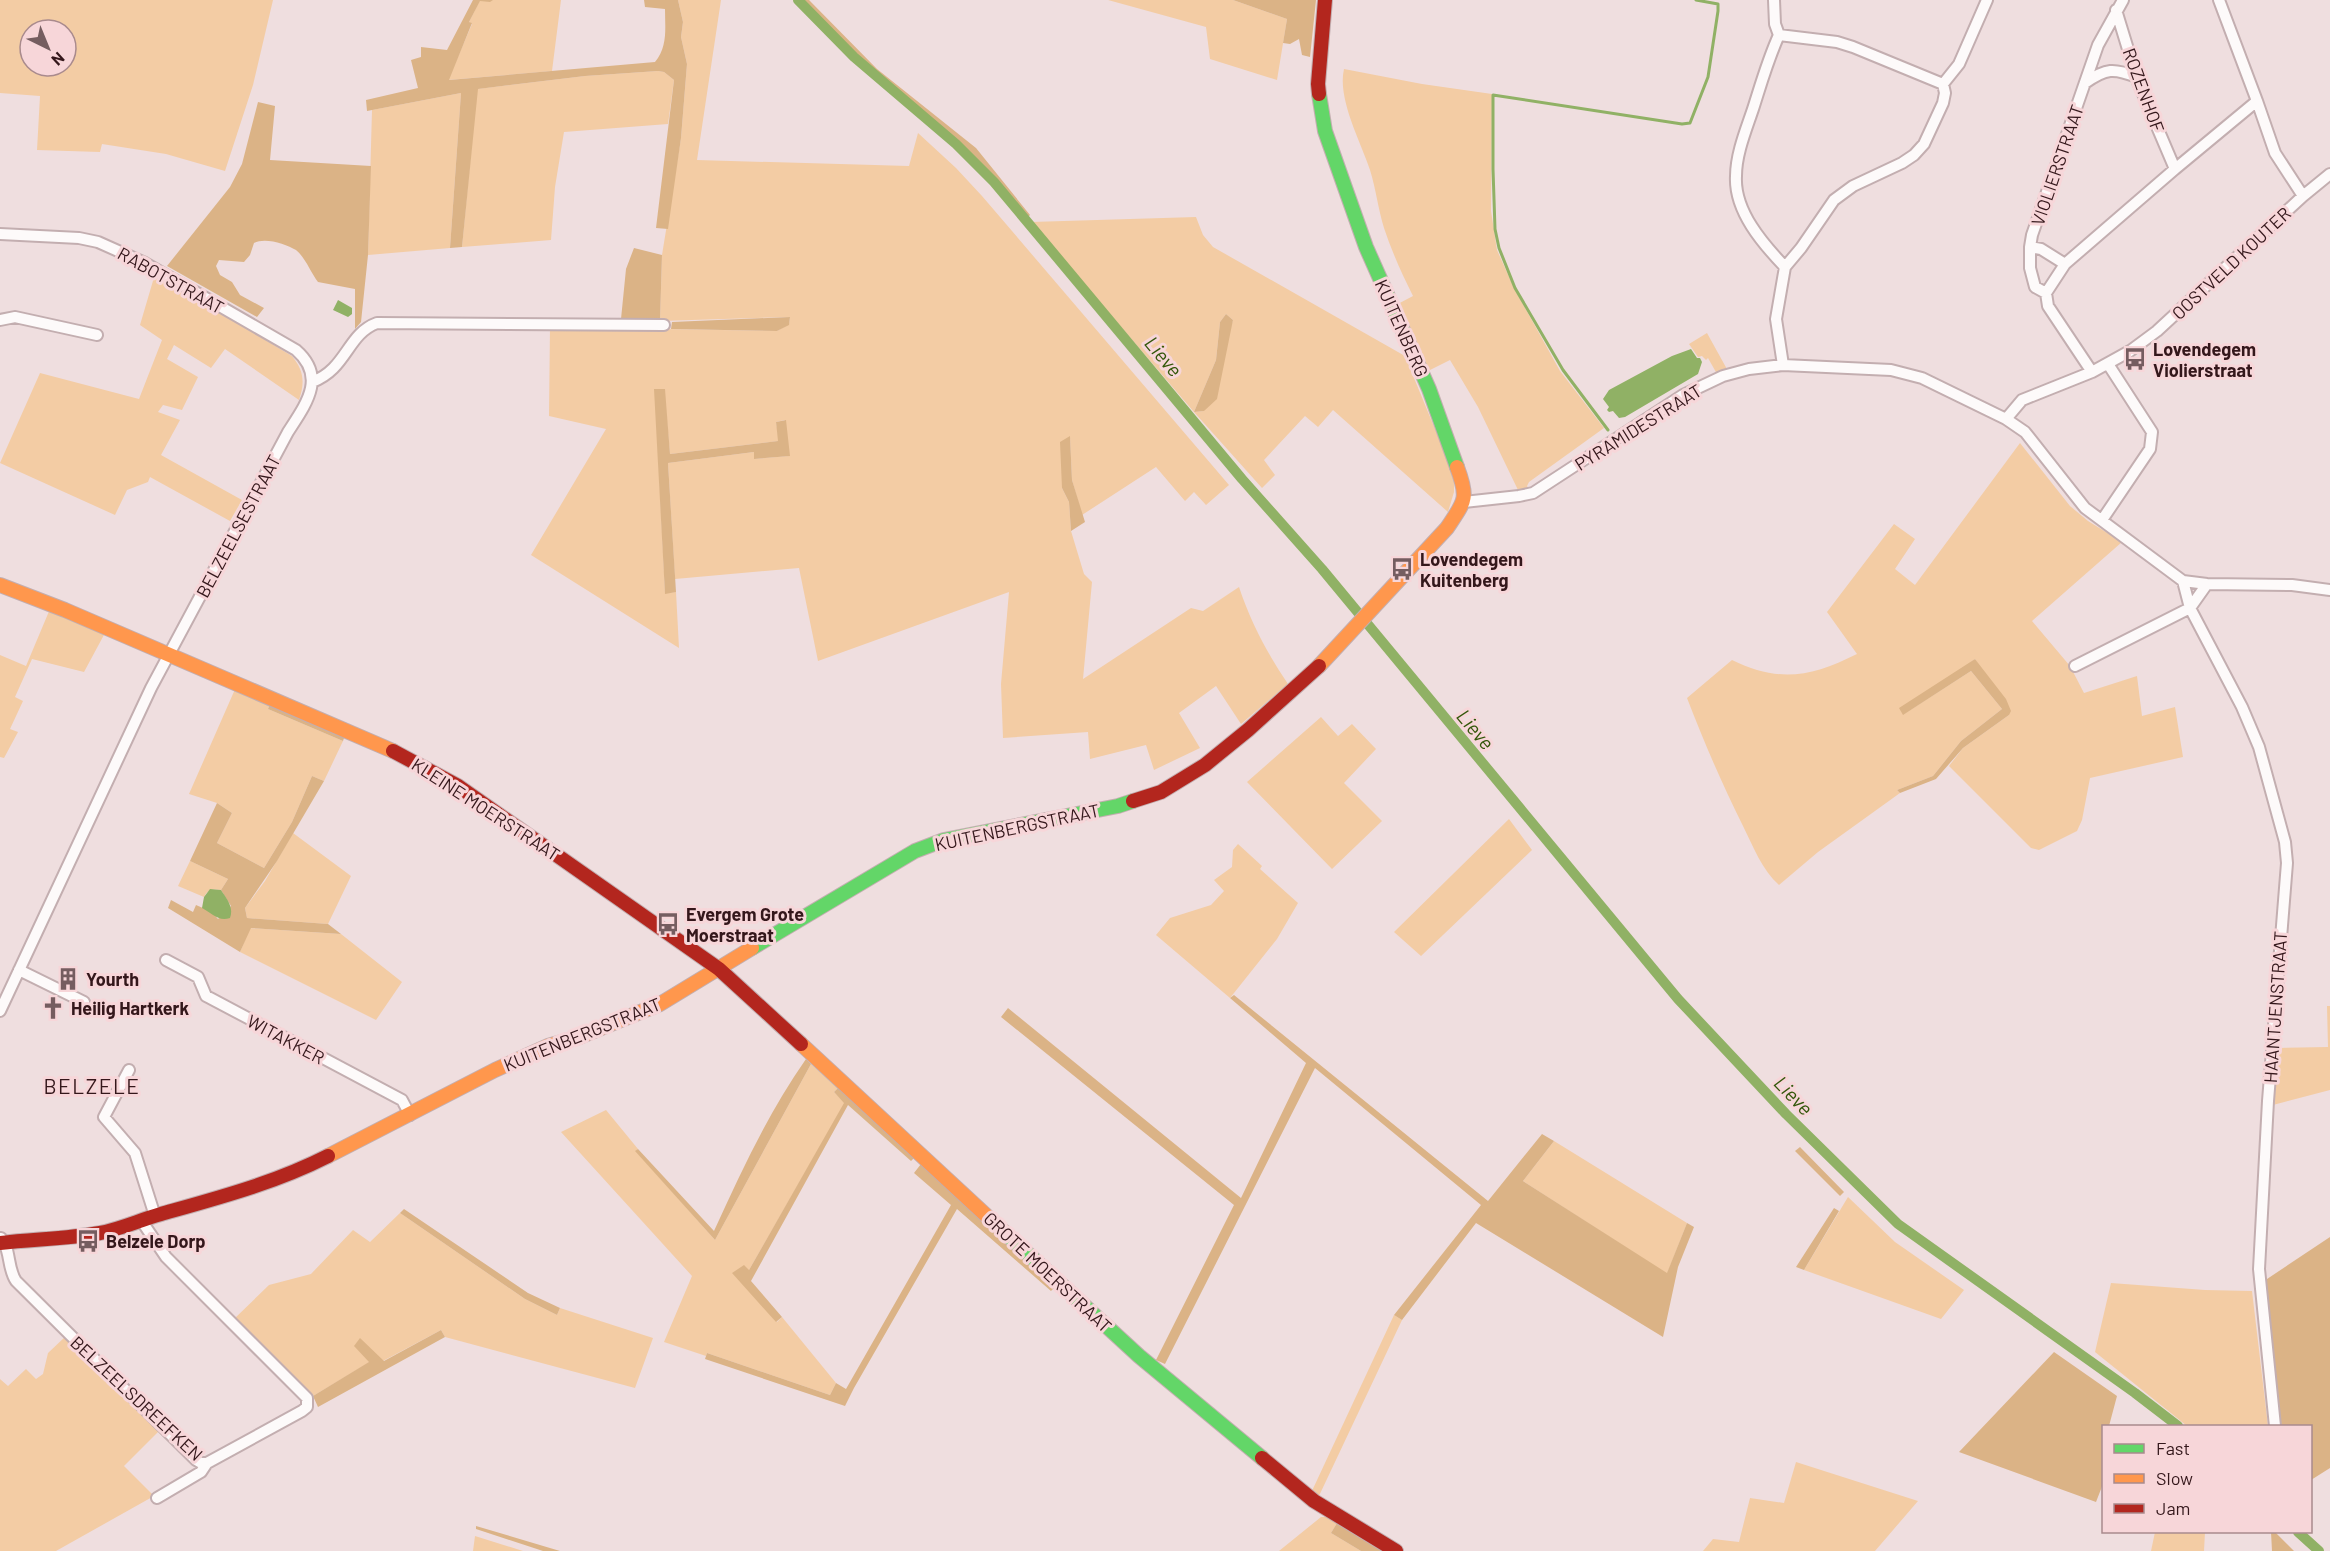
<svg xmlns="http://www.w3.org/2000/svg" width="2330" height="1551" viewBox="0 0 2330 1551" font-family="Barlow,sans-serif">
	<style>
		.green { fill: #f3cca4; fill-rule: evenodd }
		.forest { fill: #dbb386 }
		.water { fill: #90b165 }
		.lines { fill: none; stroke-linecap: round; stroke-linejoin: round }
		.stream { stroke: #90b165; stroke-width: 3 }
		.canal { stroke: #90b165; stroke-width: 10 }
		.street-casing { stroke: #c3aeb0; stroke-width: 14 }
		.fast-casing { stroke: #c3aeb0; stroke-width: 16 }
		.slow-casing { stroke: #c3aeb0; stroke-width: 16 }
		.jam-casing { stroke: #c3aeb0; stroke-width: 16 }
		.street { stroke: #fdfafa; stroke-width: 10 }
		.fast { stroke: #63d668; stroke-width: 14 }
		.slow { stroke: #ff974d; stroke-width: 14 }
		.jam { stroke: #b3261e; stroke-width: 14 }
		.labels { text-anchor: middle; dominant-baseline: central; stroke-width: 6; stroke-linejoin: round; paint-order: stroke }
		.street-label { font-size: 18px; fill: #34171b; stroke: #f7d6d9 }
		.poi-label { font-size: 18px; font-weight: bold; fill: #34171b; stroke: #f7d6d9; text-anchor: start }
		.water-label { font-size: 20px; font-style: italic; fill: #33570a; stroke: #f7d6d9 }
		.quarter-label { font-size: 21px; letter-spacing: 1.5px; fill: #34171b; stroke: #f7d6d9 }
	</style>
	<rect width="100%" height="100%" fill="#efdedf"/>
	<path class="green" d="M0 0H273L253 85 225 171 166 154 102 144 100 152 37 150 40 96 0 93ZM30 30H66V66H30Z
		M480 0H561L552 71 448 80 472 24 469 22Z
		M678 0H721L697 160 909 166 918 133 956 168 982 196 1229 485 1206 505 1194 492 1185 501 1156 467 1082 515 1072 480 1070 437 1062 488 1069 502 1071 531 1084 574 1092 582 1083 679 1191 608 1203 611 1239 587C1251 623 1267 653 1288 684L1241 724 1216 686 1179 713 1200 748 1154 770 1146 745 1090 759 1088 732 1003 738 1001 684 1009 592 818 661 799 568 675 579 668 463 754 452V459L789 456 785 420 776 422 779 441 670 454 664 389 655 390 665 593 676 592 679 648 531 555 606 429 549 416 550 327 777 331 789 324 790 317 660 321 662 255 681 138 687 64 681 37 683 22Z
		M1108 0H1233L1287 19 1277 80 1210 59 1206 27Z
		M1344 69 1422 84 1492 94 1491 211 1497 250 1514 288 1560 371 1604 428 1529 482 1527 486 1529 489 1518 490 1478 407 1450 360 1424 373 1394 306 1413 296C1402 274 1392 252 1384 228 1378 209 1376 189 1370 170 1361 142 1337 99 1344 69Z
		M658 71 664 72 674 80 668 124 564 132 555 187 551 240 462 247 477 89 585 76Z
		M461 93 450 248 368 255 372 110Z
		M1196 217 1203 235 1213 247 1405 356 1444 451 1454 481V492L1448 512 1333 410 1318 427 1305 416 1264 460 1275 475 1262 488 1194 412 1031 222ZM1226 314 1233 320 1204 411 1194 412 1216 360 1220 322Z
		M155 274 292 356C304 371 305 382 299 400L225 349 211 368 174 345 167 359 198 377 182 410 163 405 158 412 180 420 161 455 242 500 230 521 150 477 148 482 127 490 115 515 0 463 40 373 139 399 162 340 140 325Z
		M1707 333 1728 371 1717 374 1708 358 1706 360 1702 356 1698 357 1689 344Z
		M2020 443 2070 506 2088 521 2122 542 2032 621 2070 666 2084 693 2137 676 2142 716 2175 707 2183 757 2090 778 2082 820 2077 831 2039 850 2031 848 1949 766 1963 748 2009 715 1975 659 1904 714 1971 671 2002 709 1961 741 1933 776 1897 790 1900 793 1818 852 1779 885C1762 870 1753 846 1743 826 1722 784 1704 742 1687 698L1732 660C1779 683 1811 677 1857 654L1827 612 1894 524 1915 539 1895 569 1915 585Z
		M50 609 105 633 84 672 32 659 15 697 23 701 10 729 18 732 4 758 0 757V655L26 666Z
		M236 687 270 704 268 709 343 741 324 781 312 776 292 822 264 868 217 843 232 813 217 803 189 794Z
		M1321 717 1338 736 1352 724 1376 749 1344 783 1382 821 1332 869 1247 782Z
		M1509 819 1532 850 1421 956 1394 932Z
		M293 833 351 876 328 924 247 918 245 908 265 881Z
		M1238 844 1262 866 1260 869 1298 903 1277 939 1230 998 1156 935 1170 918 1211 905 1224 891 1214 880 1232 867 1233 850Z
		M190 861 228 879 221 890C213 889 208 889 204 897L178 886Z
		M250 928 341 934 402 982 376 1020 240 952Z
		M2327 1006H2330V1090L2273 1105 2277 1048 2328 1047Z
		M811 1064 838 1088 834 1092 845 1103 749 1270 733 1273 777 1322 782 1317 836 1383 830 1395 707 1353 706 1356 664 1342 692 1276 561 1132 606 1110 638 1149 636 1151 715 1240Z
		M1554 1141 1687 1223 1667 1274 1523 1181Z
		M1848 1197 1895 1242 1964 1290 1941 1319 1804 1270Z
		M400 1213 525 1299 557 1315 560 1308 653 1338 635 1388 445 1337 441 1330 383 1361 370 1362 313 1396 309 1394 234 1319 269 1285 311 1274 353 1230 370 1242Z
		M2111 1283 2205 1290 2252 1291 2268 1426H2187L2095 1352Z
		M1394 1315 1402 1320 1318 1498 1311 1493Z
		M66 1336 160 1430 124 1466 154 1496 56 1551H0V1379L8 1386 26 1369 36 1379 43 1374 48 1353Z
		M1796 1462 1918 1501 1875 1551H1703L1713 1539 1739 1542 1750 1498 1784 1503Z
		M1321 1517H1328L1337 1523 1331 1533 1361 1551H1279Z
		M2155 1532H2205L2204 1551H2151Z
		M475 1536 523 1551H473Z"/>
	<path class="forest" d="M473 0H493L490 2 480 1 469 22 472 23 449 80 655 62C668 46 665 28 665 9L645 7 644 0H678L683 22 681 37 687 64 681 138 668 229 656 228 674 80 664 72 658 71 585 76 478 89 462 247 450 248 461 93 367 111 366 100 418 88 411 60 421 57V47L447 50Z
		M801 0H809L877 69 976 148 1030 215 1027 218 998 181 959 142 880 78Z
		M1233 0H1316L1310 57 1302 55 1299 39 1290 44 1283 43 1287 19Z
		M258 102 275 106 270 160 371 166 368 255 361 322 355 329V289L318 282C311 273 305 257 296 250 286 244 265 237 254 243L250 255 244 262 219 260 216 266 220 275 232 282 240 295 264 308 257 317 167 266 230 187 242 164Z
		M634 248 662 255 660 321 621 319 626 269Z
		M1226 314 1233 320 1217 399 1204 411 1194 412 1216 360 1220 322Z
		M790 317 789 325 777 331 671 329 672 322Z
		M654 389H665L670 454 778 441 776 422 786 420 790 456 754 459V452L668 463 676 592 665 594Z
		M1070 436 1072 480 1085 522 1071 531 1069 502 1062 488 1060 442Z
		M1975 659 2006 699 2011 711 2009 715 1963 748 1936 779 1900 793 1897 790 1933 776 1961 741 2002 709 1971 671 1903 715 1899 708Z
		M270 704 345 735 343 741 268 709Z
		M312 776 324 781 277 861 245 908 247 918 328 924 341 934 251 928 240 952 168 908 171 900 193 912 196 905 212 912 218 919 231 906 221 890 228 879 190 861 217 803 232 813 217 843 264 868 292 822Z
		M1234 995 1488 1201 1542 1134 1554 1141 1523 1181 1667 1273 1687 1223 1694 1227 1678 1267 1663 1337 1476 1223 1402 1320 1394 1315 1481 1205 1315 1068 1165 1364 1156 1360 1234 1205 1001 1017 1008 1008 1241 1198 1306 1063 1230 998Z
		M806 1059 811 1064 715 1240 635 1151 638 1149 714 1231C741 1172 768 1113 806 1059Z
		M838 1088 914 1158 911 1161 848 1105 751 1281 782 1317 776 1322 732 1273 744 1265 749 1270 844 1103 834 1092Z
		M1800 1147 1844 1192 1840 1196 1795 1151Z
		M921 1164 1055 1287 1051 1291 957 1209 854 1388 845 1406 705 1359 707 1353 830 1395 836 1383 846 1389 951 1205 914 1173Z
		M1834 1208 1839 1211 1804 1270 1796 1267Z
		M404 1209 528 1293 560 1308 557 1315 525 1299 400 1213Z
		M2330 1237V1468L2311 1480 2310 1426H2277L2261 1283Z
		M441 1330 445 1337 318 1407 313 1396 369 1362 354 1346 360 1338 384 1361Z
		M2054 1352 2117 1396 2109 1426H2104L2103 1484 2096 1502 1959 1452Z
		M1337 1523 1383 1551H1361L1331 1533Z
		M476 1526 560 1551H543L476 1529Z
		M2271 1532H2275L2294 1551H2272Z"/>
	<path class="water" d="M338 300 352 308V314L348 317 333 310Z
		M1691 349 1697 358H1700L1702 362 1698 374 1625 417 1619 418 1613 411 1609 412 1607 410 1609 407 1603 399 1609 390 1672 356Z
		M210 889 221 890C227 899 234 907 230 918 218 922 212 913 202 908L204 897Z"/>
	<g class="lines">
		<path class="stream" d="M1608 430 1563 370 1515 288 1499 248 1495 229 1493 169V95L1682 124 1690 123 1708 77 1718 11V4L1696 0"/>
		<path class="canal" d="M798 0 854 57 956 144 994 182 1242 479 1322 569 1678 999 1786 1114 1898 1224 2135 1393 2178 1426
			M2298 1532 2319 1551"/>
		<g class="street-casing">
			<path id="street" d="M1774 0 1775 24 1779 35C1768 59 1761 84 1753 109 1746 130 1736 154 1736 176 1734 211 1763 244 1785 267
				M2219 0 2257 101
				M2116 10 2138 82 2175 169 2257 101 2275 153 2303 196
				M1779 35 1837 42 1853 47 1943 84
				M2085 83C2106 68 2114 68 2137 77
				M0 234 79 238 98 242 145 263 296 350C327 377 306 404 288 432L151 688 0 1011
				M2030 247 2032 235 2098 45 2123 0
				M2030 247 2041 249 2065 264 2046 293 2035 287 2030 268Z
				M2065 264 2175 169
				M2046 293 2048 306 2092 372
				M0 320 15 317 97 335
				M1783 365 1776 319 1785 267 1801 248 1834 200 1853 186 1902 163 1914 155 1924 144 1943 103 1945 93 1943 84 1959 64 1987 0
				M312 382C347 369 347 334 377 323L664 325
				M2006 419 2022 400 2092 372 2130 351 2157 331 2303 196 2330 174
				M1464 502 1519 496 1533 493 1683 395 1723 376 1749 369 1783 365 1891 370 1922 378 2006 419 2025 432 2085 508 2183 581 2207 584 2292 585 2330 590
				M2102 520 2150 449 2152 432 2108 364
				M2183 581 2190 608 2242 707 2259 747 2285 842 2287 863 2268 1101 2259 1269 2275 1426
				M2075 666 2190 608 2207 584
				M166 960 198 977 206 996 210 998 402 1100 410 1115
				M19 970 84 1002
				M129 1070 104 1117 135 1153 155 1216
				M1 1238C11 1249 7 1268 16 1281L196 1460 201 1463H207L302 1411 307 1407V1398L166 1257 143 1223
				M157 1498 201 1472 207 1463"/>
		</g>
		<g class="fast-casing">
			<path id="fast" d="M1319 94 1325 131 1366 247 1429 389 1457 467
				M752 948 915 851 944 840 1118 806 1133 801
				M1003 1231 1139 1356 1262 1458"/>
		</g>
		<g class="slow-casing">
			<path id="slow" d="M0 585 65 610 393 751
				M1319 666 1447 528C1465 501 1469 499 1457 467
				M801 1044 1003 1231
				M328 1156 495 1070 548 1046 579 1037 660 1004 752 948"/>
		</g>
		<g class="jam-casing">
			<path id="jam" d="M1319 94 1318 84 1325 0
				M393 751 458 786 719 969 801 1044
				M1133 801 1161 792 1205 765 1248 730 1319 666
				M0 1243C33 1239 67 1239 100 1233 121 1229 140 1220 161 1214 218 1198 275 1183 328 1156
				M1262 1458 1314 1501 1396 1551"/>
		</g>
		<use href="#street" class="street"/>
		<use href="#fast" class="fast"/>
		<use href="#slow" class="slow"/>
		<use href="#jam" class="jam"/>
	</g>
	<defs>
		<g id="bus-bare" transform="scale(1.8)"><path d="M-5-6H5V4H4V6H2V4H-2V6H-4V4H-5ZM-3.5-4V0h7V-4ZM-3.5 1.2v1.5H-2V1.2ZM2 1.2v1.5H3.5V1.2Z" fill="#755d60" stroke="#f7d6d9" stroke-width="2.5" paint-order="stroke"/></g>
		<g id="building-bare" transform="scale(1.8)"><path d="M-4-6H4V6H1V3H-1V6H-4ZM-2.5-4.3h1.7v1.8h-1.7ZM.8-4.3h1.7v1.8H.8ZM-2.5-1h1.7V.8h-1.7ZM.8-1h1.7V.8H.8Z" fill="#755d60" stroke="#f7d6d9" stroke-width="2.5" paint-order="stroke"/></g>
		<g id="church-bare" transform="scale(1.8)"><path d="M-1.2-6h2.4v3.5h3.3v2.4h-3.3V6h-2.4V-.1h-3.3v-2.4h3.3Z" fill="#755d60" stroke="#f7d6d9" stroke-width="2.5" paint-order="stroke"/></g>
	</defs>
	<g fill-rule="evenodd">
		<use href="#bus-bare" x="2135" y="359"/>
		<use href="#bus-bare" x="1402" y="569"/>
		<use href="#bus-bare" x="668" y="924"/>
		<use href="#building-bare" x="68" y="979"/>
		<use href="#church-bare" x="53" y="1008"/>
		<use href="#bus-bare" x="88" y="1241"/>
	</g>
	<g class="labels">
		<g class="street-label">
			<text transform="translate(2144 90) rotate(70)">ROZENHOF</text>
			<text transform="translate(2057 165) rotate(-71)">VIOLIERSTRAAT</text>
			<text transform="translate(2231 263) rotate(-43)">OOSTVELD KOUTER</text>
			<text transform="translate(171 280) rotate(29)">RABOTSTRAAT</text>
			<text transform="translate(1402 328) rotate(66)">KUITENBERG</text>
			<text transform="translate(1638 427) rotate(-32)">PYRAMIDESTRAAT</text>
			<text transform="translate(238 526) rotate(-62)">BELZEELSESTRAAT</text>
			<text transform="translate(486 809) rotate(33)">KLEINE MOERSTRAAT</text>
			<text transform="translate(1017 827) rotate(-12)">KUITENBERGSTRAAT</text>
			<text transform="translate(2275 1007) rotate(-86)">HAANTJENSTRAAT</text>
			<text transform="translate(582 1034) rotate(-22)">KUITENBERGSTRAAT</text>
			<text transform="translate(286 1039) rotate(28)">WITAKKER</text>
			<text transform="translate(1048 1272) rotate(43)">GROTE MOERSTRAAT</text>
			<text transform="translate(137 1398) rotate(43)">BELZEELSDREEFKEN</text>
		</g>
		<g class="poi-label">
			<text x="2153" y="349">Lovendegem<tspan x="2153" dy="21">Violierstraat</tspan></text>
			<text x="1420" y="559">Lovendegem<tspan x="1420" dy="21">Kuitenberg</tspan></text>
			<text x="686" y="914">Evergem Grote<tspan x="686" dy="21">Moerstraat</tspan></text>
			<text x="86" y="979">Yourth</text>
			<text x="71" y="1008">Heilig Hartkerk</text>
			<text x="106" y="1241">Belzele Dorp</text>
		</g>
		<g class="water-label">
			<text transform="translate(1164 356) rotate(50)">Lieve</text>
			<text transform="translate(1476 729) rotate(50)">Lieve</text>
			<text transform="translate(1794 1095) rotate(46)">Lieve</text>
		</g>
		<g class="quarter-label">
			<text x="92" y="1085">BELZELE</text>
		</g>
	</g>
	<rect x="2102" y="1425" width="210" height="108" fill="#f7d6d9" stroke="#a98a8d" stroke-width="1.5"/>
	<rect x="2114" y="1444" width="30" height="9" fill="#63d668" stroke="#a98a8d" stroke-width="1.5"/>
	<text x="2156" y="1455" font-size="18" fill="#34171b">Fast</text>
	<rect x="2114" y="1474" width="30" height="9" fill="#ff974d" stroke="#a98a8d" stroke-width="1.5"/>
	<text x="2156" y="1485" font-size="18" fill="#34171b">Slow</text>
	<rect x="2114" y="1504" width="30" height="9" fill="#b3261e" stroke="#a98a8d" stroke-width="1.5"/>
	<text x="2156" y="1515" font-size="18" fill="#34171b">Jam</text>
	<g transform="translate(48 48) rotate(137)"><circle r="28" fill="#f7d6d9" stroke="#a98a8d" stroke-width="1.5"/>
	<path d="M0-4.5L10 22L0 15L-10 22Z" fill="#755d60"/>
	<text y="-9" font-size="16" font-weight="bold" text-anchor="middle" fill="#34171b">N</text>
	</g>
</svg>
